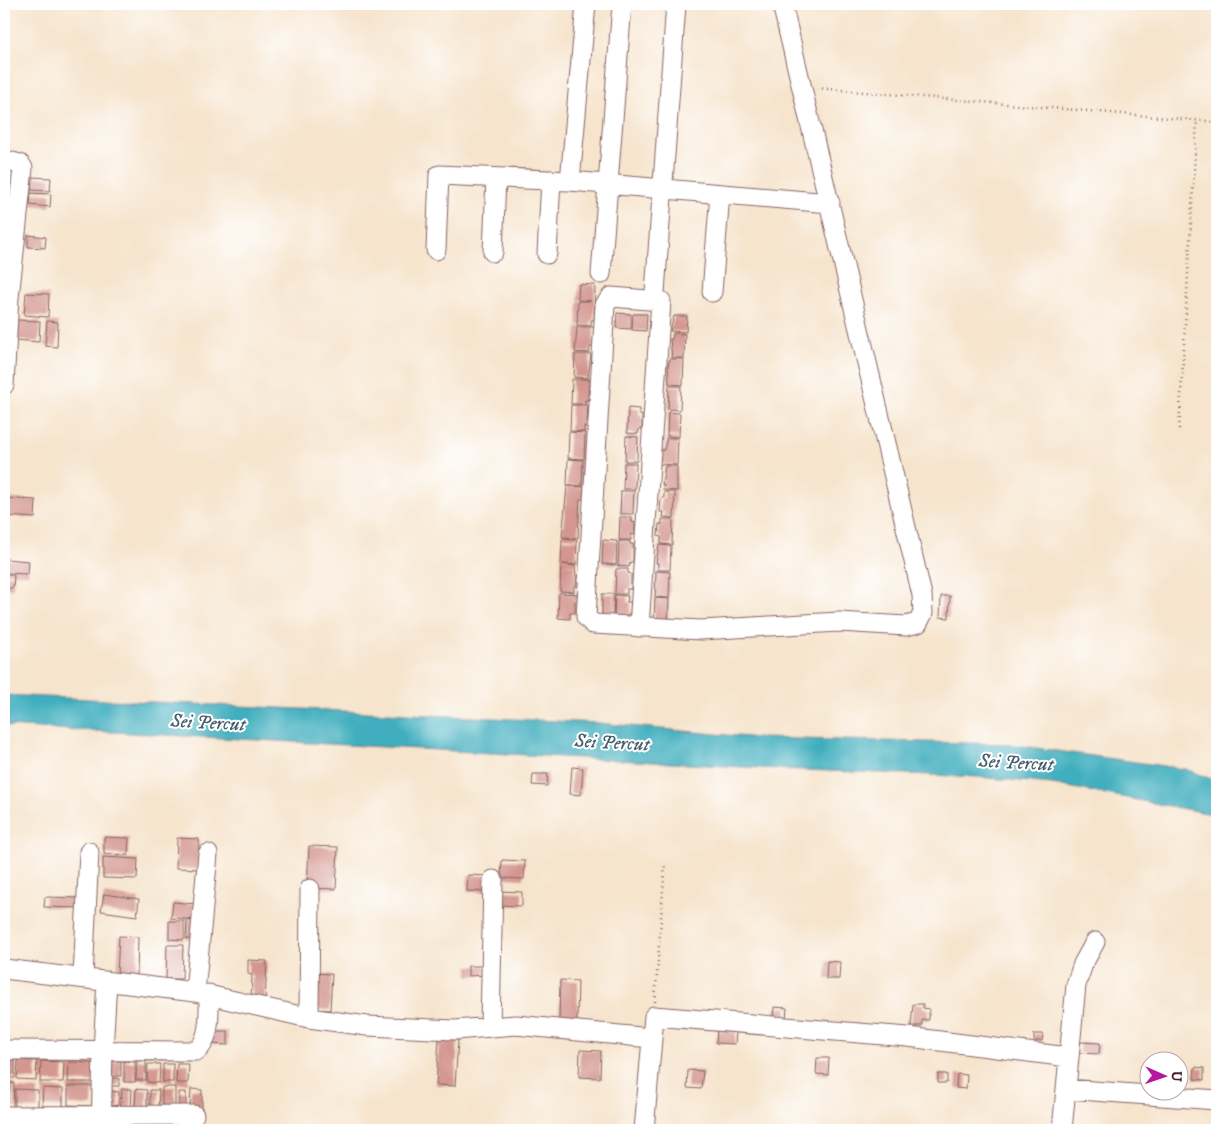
<svg xmlns="http://www.w3.org/2000/svg" width="1221" height="1134" viewBox="0 0 1221 1134" font-family="'IM FELL DW Pica',serif">
	<style>
		.water { fill: #41aebe; stroke: #466674 }
		.building { fill: #d49790 }
		.lines { fill: none; stroke-linecap: round; stroke-linejoin: round }
		.minor-casing { stroke: #866463; stroke-width: 21 }
		.path { stroke: #866463; stroke-width: 2.5; stroke-dasharray: 1 4; stroke-linecap: butt }
		.minor { stroke: #fff; stroke-width: 19 }
		.labels { text-anchor: middle; dominant-baseline: central; stroke-width: 4; stroke-linejoin: round; paint-order: stroke }
		.water-label { font-size: 19px; font-style: italic; fill: #465f6d; stroke: #fff }
	</style>
	<rect width="100%" height="100%" fill="#fff"/>
	<filter id="ink" filterUnits="userSpaceOnUse"><feTurbulence type="fractalNoise" baseFrequency=".02" numOctaves="2"/><feDisplacementMap in="SourceGraphic" scale="10" xChannelSelector="R" yChannelSelector="G"/><feConvolveMatrix kernelMatrix="1 2 1 2 8 2 1 2 1" color-interpolation-filters="sRGB"/></filter>
	<filter id="wash" filterUnits="userSpaceOnUse"><feTurbulence type="fractalNoise" baseFrequency=".0096" numOctaves="4" result="noise"/><feDisplacementMap in="SourceGraphic" scale="20" xChannelSelector="R" yChannelSelector="G"/><feGaussianBlur stdDeviation="1.12" result="paint"/><feColorMatrix in="noise" values="0 0 0 0 0 0 0 0 0 0 0 0 0 0 0 0 0 1.4 0 .05"/><feComposite in="paint" operator="in"/></filter>
	<g filter="url(#wash)">
		<rect width="100%" height="100%" fill="#f6e4cc"/>
		<path class="water" d="M4 695 598 723 759 738 1008 744 1185 769 1217 781V815L1052 784 979 777 779 769 4 726Z"/>
		<g id="blocks">
			<path class="building" d="M32 177 51 178 50 191 31 190Z
				M31 193 51 194 50 207 30 205Z
				M28 235 46 237 45 248 28 247Z
				M579 284 595 285 594 320H591V326L577 325 578 301H591L578 300Z
				M26 293 49 294 48 317 24 315Z
				M617 313 631 314V329L616 328Z
				M633 314H647L646 331 632 330Z
				M674 316H687L686 332 670 331Z
				M16 320 40 321 39 342 15 340Z
				M47 321 58 322 57 347 45 346Z
				M577 327H594L593 347H590L589 353 575 352Z
				M673 333 685 334 684 358H672L670 339H672Z
				M575 354H591L588 378 574 377Z
				M670 359H684L683 385 669 384 668 365Z
				M572 379H589L588 400H585V404H571Z
				M669 386H681L680 410 668 409Z
				M571 405H588L587 427 584 426V432L570 431Z
				M628 408 639 409V415H642V429H639L638 434 627 433Z
				M668 412 680 413 679 437 667 436Z
				M569 432 585 433 584 459 568 458Z
				M626 436 638 437 637 461H625Z
				M667 438H678L677 465 657 464V450H664Z
				M568 459 583 460 582 486 567 485Z
				M624 463H636L635 489H623Z
				M665 466H677V491L663 490 664 485H662Z
				M567 486 588 487 587 499H580L578 538 562 537Z
				M621 491H634L633 514H620Z
				M664 492H675L674 518 663 517 664 512H660L661 498H664Z
				M4 498 36 500 35 518 4 516Z
				M620 517H632V522L635 523V535L631 534V540H619Z
				M662 519H673L672 545 661 544V537L658 536 659 524H662Z
				M562 539 577 540 576 565 563 564 575 566 577 586H574V592L560 591Z
				M603 540 617 541 616 565 602 564Z
				M619 541H630V544H633V562H630L629 567 618 566Z
				M659 545 671 546 670 570H658V563H656Z
				M5 559 29 561 28 574 4 573Z
				M616 569H628V573L631 574V589H627V594H615Z
				M656 571 670 572 669 598 655 597Z
				M4 575H14L13 588H4Z
				M559 593 582 594V601H575V613H570V619L558 618Z
				M602 594H614L613 618 602 617Z
				M615 595 628 596 627 602H631L630 614H627V620H614Z
				M941 596H950L949 618 940 617Z
				M655 598 669 599 668 622 654 621Z
				M572 767 583 768 581 795 570 794Z
				M533 774H548L547 786 532 785Z
				M104 837 129 838 128 855 104 854Z
				M177 838 199 839 198 869 176 868Z
				M309 846 338 847 336 889 307 888Z
				M103 857 138 859 137 879 103 878Z
				M502 860 525 861 524 879 501 878Z
				M468 875 489 876V892L467 891Z
				M499 891 522 892V906L499 905Z
				M104 894 139 899 137 916 101 911Z
				M45 897 79 898V908L44 907Z
				M173 902 197 904 196 920 171 918Z
				M187 920 198 921V939H186Z
				M169 921H184V940L169 939Z
				M119 936 138 937 137 975H117Z
				M167 945H183L182 979H166Z
				M248 960 267 961 265 1002 251 1001 252 975 248 974Z
				M827 961 840 962 839 979H826Z
				M468 966H486V975L468 976Z
				M314 973 332 974 330 1010 312 1009Z
				M560 980 578 981 577 1022H559Z
				M913 1004H923V1008L929 1009V1020H922V1026H911Z
				M774 1007 787 1008 786 1019 773 1018Z
				M211 1031H228V1045L210 1044Z
				M717 1031 736 1032 735 1044 716 1043Z
				M1034 1034H1043L1042 1041H1034Z
				M439 1039 458 1040 455 1086 436 1085Z
				M1080 1042 1100 1043 1099 1054 1079 1053Z
				M580 1050 601 1051 600 1078 579 1077Z
				M817 1058H829L828 1075 816 1074Z
				M4 1060H15V1078H4Z
				M18 1060 37 1061 36 1080 17 1079Z
				M137 1060 146 1061V1080H136Z
				M41 1061 64 1062 63 1082H40Z
				M110 1061H121V1076H109Z
				M124 1061 135 1062V1082H124Z
				M69 1062 94 1063V1082H68Z
				M148 1064H160L159 1083 147 1082Z
				M163 1064H173V1082H163Z
				M177 1064H189L188 1083H176Z
				M1195 1067 1204 1068V1080L1194 1079Z
				M688 1070 703 1071 701 1089 687 1088Z
				M938 1074H947V1083H938Z
				M957 1074 967 1075 966 1089 956 1088Z
				M109 1078H119V1086H108Z
				M4 1083H14L13 1108H4Z
				M68 1086H93L92 1106 68 1105Z
				M162 1087H175V1109H162Z
				M43 1088 63 1089V1107L42 1106Z
				M15 1089 38 1090V1109L15 1108Z
				M122 1089H132L131 1109H121Z
				M136 1089 147 1090V1109L135 1108Z
				M191 1089 202 1090V1109L190 1108Z
				M150 1090H159L158 1109H150Z
				M109 1091 119 1092V1110H109Z
				M179 1092H186V1108L179 1107Z
				M161 1127H187V1130H161Z"/>
		</g>
	</g>
	<g filter="url(#ink)">
		<use href="#blocks" fill-opacity="0" stroke="#866463" stroke-width="1"/>
		<g class="lines">
			<g class="minor-casing">
				<path id="minor" d="M4 160 20 164 23 168 9 298 4 385
					M570 181 586 4
					M436 250 439 175 570 181 830 203
					M493 252 496 178
					M547 254 551 180
					M601 274 622 4
					M655 292 676 4
					M712 292 720 194
					M639 627 661 301 611 297 605 305 586 617 593 624 701 630 839 622 906 626 918 623 923 613 922 595 782 4
					M4 969 195 992 309 1018 367 1026 455 1030 516 1025 651 1038
					M83 978 89 852
					M195 992 208 854
					M309 1018 310 889
					M490 1027 493 880
					M4 1050 196 1051C211 1041 209 1011 209 994
					M1066 1089 1217 1100
					M4 1116 194 1115
					M101 1130 103 1051 107 981
					M644 1130 654 1016 908 1037 1068 1057
					M1062 1130 1076 985 1083 964 1095 942"/>
			</g>
			<path class="path" d="M817 88 1217 122
				M1179 429 1197 120
				M655 1002 665 863"/>
			<use href="#minor" class="minor"/>
		</g>
	</g>
	<g class="labels">
		<g class="water-label">
			<text transform="translate(208 723) rotate(3)">Sei Percut</text>
			<text transform="translate(612 743) rotate(3)">Sei Percut</text>
			<text transform="translate(1016 763) rotate(3)">Sei Percut</text>
		</g>
	</g>
	<rect width="1221" height="1134" fill="none" stroke="#fff" stroke-width="20"/>
	<g transform="translate(1164 1076) rotate(92)"><circle r="24" fill="#ffffff" stroke="#b7a5aa"/>
	<path d="M0-4L9 19L0 12L-9 19Z" fill="#b5179e"/>
	<text y="-8" font-size="14" font-weight="bold" text-anchor="middle" fill="#4a1f2b">U</text>
	</g>
</svg>
